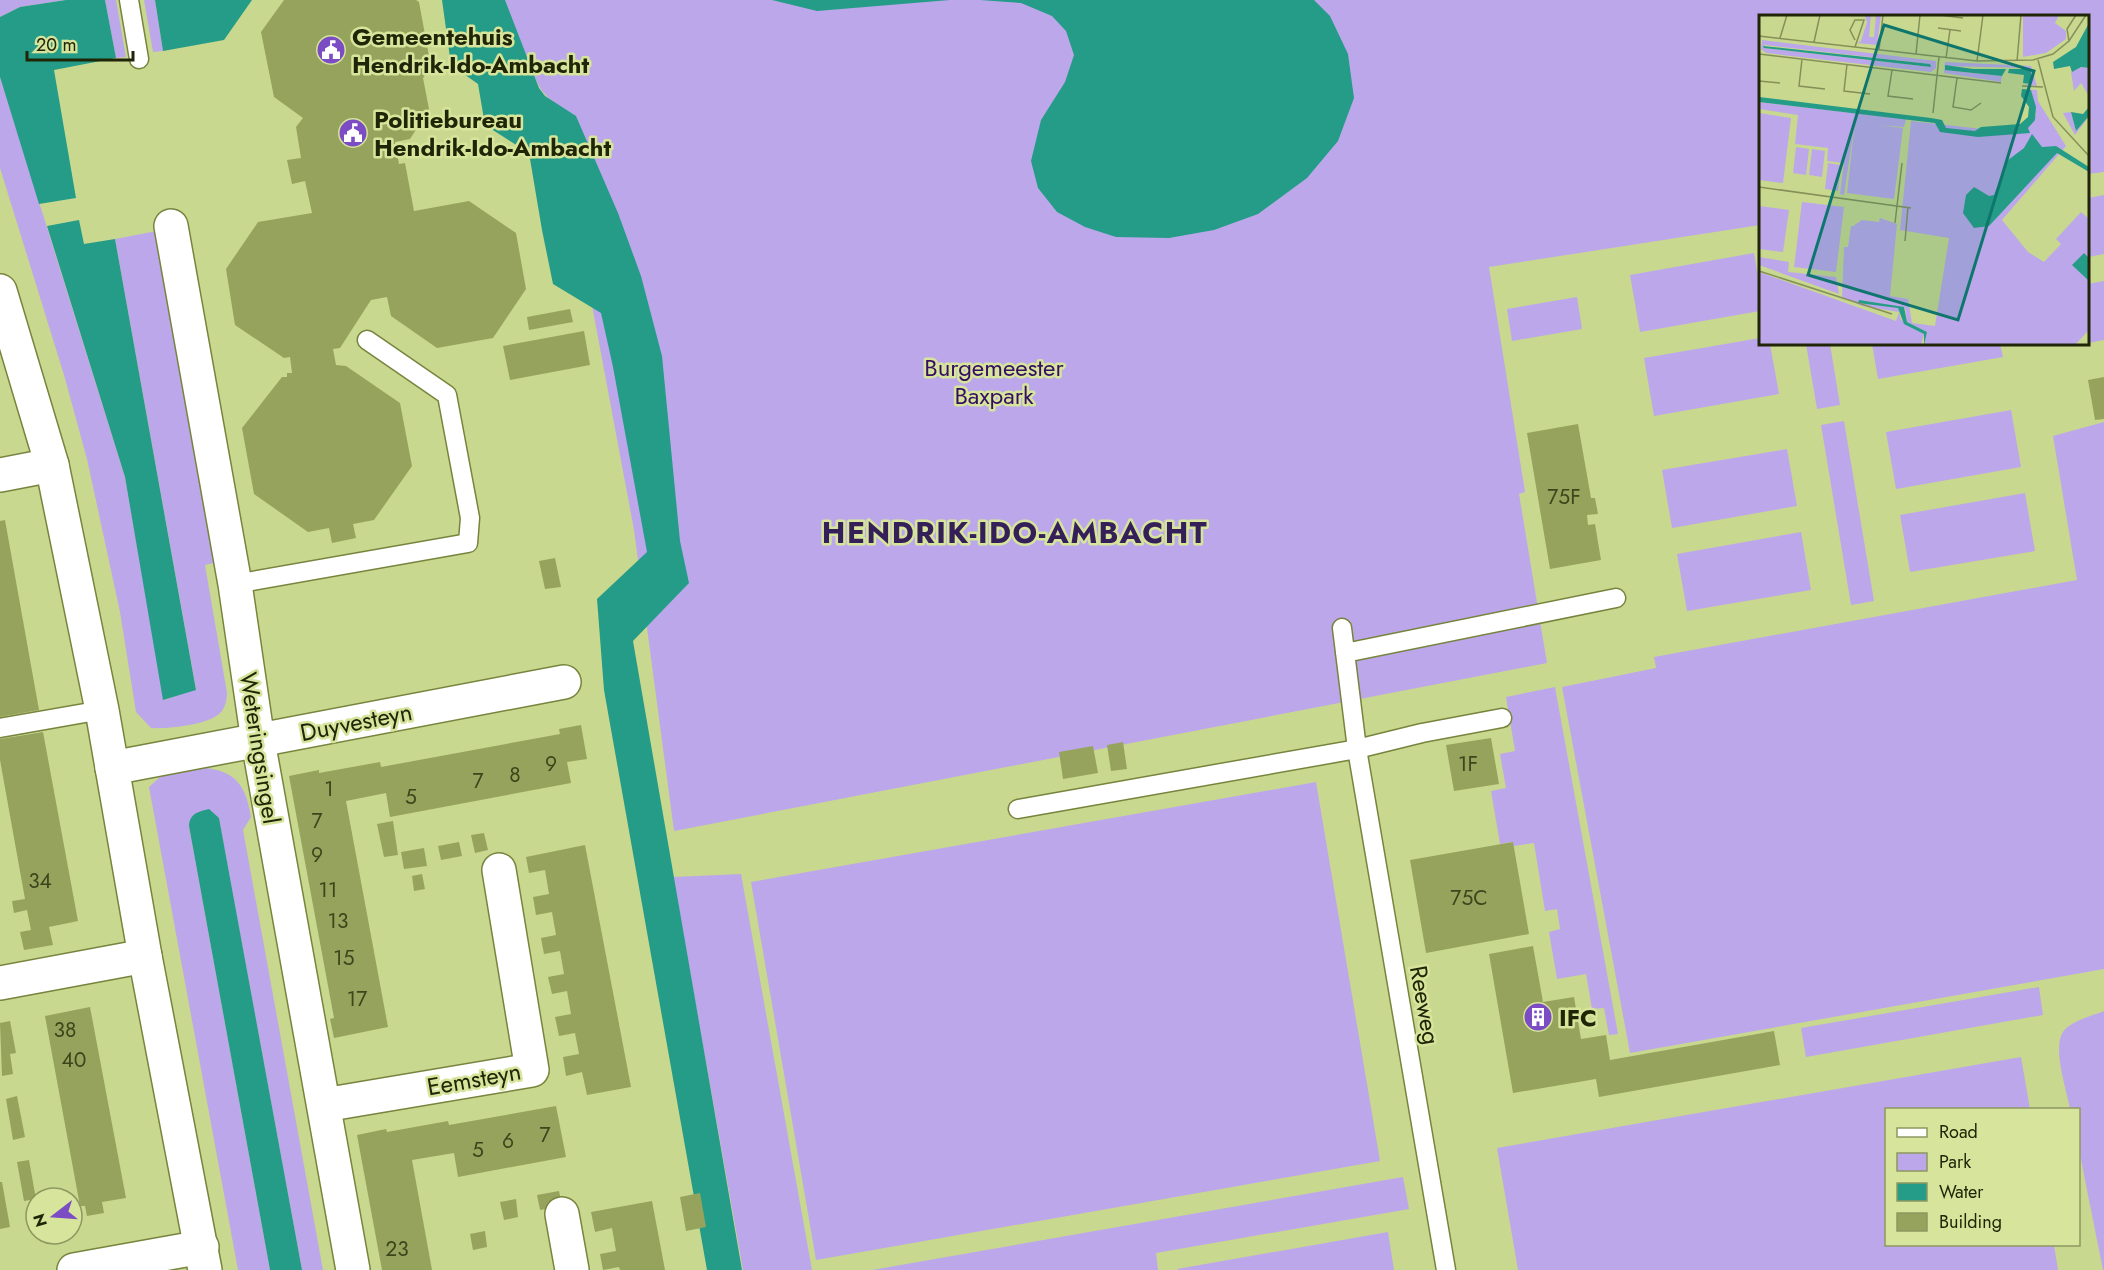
<svg xmlns="http://www.w3.org/2000/svg" width="2104" height="1270" viewBox="0 0 2104 1270" font-family="Jost,sans-serif">
	<style>
		.green { fill: #bca7eb }
		.water { fill: #259c87 }
		.building { fill: #96a35c }
		.lines { fill: none; stroke-linecap: round; stroke-linejoin: round }
		.lane-casing { stroke: #77843d; stroke-width: 21 }
		.street-casing { stroke: #77843d; stroke-width: 36 }
		.secondary-casing { stroke: #77843d; stroke-width: 36 }
		.lane { stroke: #fff; stroke-width: 18 }
		.street { stroke: #fff; stroke-width: 33 }
		.secondary { stroke: #fff; stroke-width: 33 }
		.labels { text-anchor: middle; dominant-baseline: central; stroke-width: 5; stroke-linejoin: round; paint-order: stroke }
		.number-label { font-size: 21px; fill: #3e441c }
		.poi-label { font-size: 24px; font-weight: bold; fill: #202507; stroke: #d6e59b; text-anchor: start }
		.park-label { font-size: 24px; fill: #350d62; stroke: #d6e59b }
		.street-label { font-size: 24px; fill: #202507; stroke: #d6e59b }
		.district-label { font-size: 30px; font-weight: bold; letter-spacing: 1.5px; fill: #351f59; stroke: #d6e59b }
		.inset-road { fill: none; stroke: #859059; stroke-width: 1.5 }
		.view { fill: #0f766e; fill-opacity: 0.15; stroke: #0f766e; stroke-width: 3 }
		.inset-edge { fill: none; stroke: #202507; stroke-width: 3 }
	</style>
	<rect width="100%" height="100%" fill="#c9d88f"/>
	<path class="green" d="M0 0H66L20 7 0 17Z
		M105 0H116L126 57 116 58Z
		M144 0H155L163 51 153 52Z
		M484 0H2104V172L2088 174V16H1760V225L1489 267 1525 492 1519 494 1547 663 674 831 634 530 554 102C532 87 536 69 523 49 511 32 497 16 484 0Z
		M0 77 125 477 164 700 196 689 115 239 157 231 218 562 205 565 227 693C227 699 226 705 222 711 212 725 167 729 151 728L136 712 120 612 87 459 64 375 0 168Z
		M2104 195V254L2088 257V198Z
		M1754 253 1760 287V311L1640 332 1630 275Z
		M2104 281V340L2088 343V284Z
		M1577 297 1582 329 1512 341 1507 309Z
		M1760 338V344H1770L1779 394 1654 416 1644 358Z
		M1806 344H1830L1840 405 1817 409Z
		M1872 344H2000L2003 357 1878 379Z
		M2011 410 2021 467 1896 489 1886 432Z
		M1844 421 1874 601 1851 605 1821 425Z
		M2104 422V969L1630 1053 1562 687 1656 668 1654 657 2077 580 2053 436Z
		M1787 449 1797 506 1672 528 1662 470Z
		M2025 493 2035 551 1910 572 1900 515Z
		M1801 532 1811 590 1687 611 1677 554Z
		M1555 687 1618 1034 1609 1035 1604 1008 1592 1009 1586 974 1557 979 1549 932 1560 929 1557 909 1545 911 1534 843 1513 846 1512 842 1500 844 1491 791 1506 788 1500 754 1515 751 1506 697Z
		M206 768C238 772 246 788 251 817L243 830 323 1270H302L219 819 189 826 270 1270H238L149 787 161 776Z
		M1316 782 1380 1161 816 1260 751 882Z
		M741 874 812 1270H743L673 877Z
		M2039 987 2043 1015 1806 1057 1801 1028Z
		M2104 1011V1270H2103L2079 1150 2078 1110 2070 1109C2067 1091 2052 1048 2063 1032 2070 1021 2092 1016 2104 1011Z
		M2021 1057 2030 1109 1886 1110V1244L2054 1245 2058 1270H1518L1497 1148Z
		M1403 1177 1409 1209 1156 1253 1158 1270H872Z
		M1388 1232 1394 1270H1178L1177 1269Z"/>
	<path class="water" d="M66 0H105L116 58 54 70 76 198 39 204 0 77V17L20 7Z
		M155 0H252L224 40 163 51Z
		M442 0H505L539 88 545 96 576 116 618 213 641 276 662 356 680 541 689 583 633 641 742 1270H707L604 690 597 599 647 552 613 367 601 313 553 284 542 230 529 153 485 125 478 84 451 65Z
		M772 0H950L817 11Z
		M980 0H1314L1330 16 1348 54 1354 98 1338 141 1307 178 1258 214 1214 230 1169 238 1116 237 1085 227 1057 212 1038 188 1031 161 1041 120 1065 82 1074 55 1066 31 1052 16 1021 3Z
		M79 220 84 244 115 239 196 690 163 700 125 477 47 226Z
		M209 809 219 818 302 1270H270L189 826C190 813 198 812 209 809Z"/>
	<path class="building" d="M284 0H416L419 2 431 67 423 78 429 109 410 139 395 142 399 164 405 163 414 211 469 201 516 233 526 289 493 338 437 348 391 316 387 297 371 300 340 348 333 349 336 365 346 366 400 403 412 466 374 520 353 524 356 538 332 543 329 528 308 532 254 494 242 428 282 377H287V373H292L290 357 284 358 235 325 226 269 258 222 312 213 305 181 292 184 287 160 301 158 296 127 303 118 274 97 261 32Z
		M570 309 573 322 529 330 527 317Z
		M584 331 590 365 510 380 503 346Z
		M2104 377V419L2095 420 2088 380Z
		M1578 424 1591 498H1595L1598 514 1587 515 1588 525 1595 524 1601 560 1550 569 1527 433Z
		M5 520 39 710 0 717V521Z
		M555 558 561 587 545 589 539 561Z
		M581 725 587 759 567 762 571 783 390 817 386 793 346 801 388 1027 334 1038 330 1019 334 1018 289 776 319 770V773L380 762 381 767 560 734 559 729Z
		M43 732 78 921 49 927 53 945 24 950 20 932 31 930 27 910 14 913 12 901 25 899 0 760V739Z
		M1491 738 1499 784 1454 791 1446 745Z
		M1123 742 1127 769 1111 771 1107 745Z
		M1093 746 1098 773 1063 779 1059 752Z
		M393 821 398 855 384 857 377 824Z
		M484 833 488 850 475 853 471 835Z
		M459 842 462 856 441 860 438 846Z
		M1513 842 1529 934 1426 953 1410 860Z
		M585 845 631 1087 587 1095 582 1072 566 1076 563 1057 579 1054 575 1033 559 1036 555 1017 571 1014 567 991 552 994 548 977 564 974 560 951 544 954 541 938 556 935 552 912 536 915 533 897 549 894 545 870 529 873 526 857Z
		M424 848 427 866 404 869 401 852Z
		M422 874 425 889 414 891 412 876Z
		M1533 946 1543 1002 1574 997 1581 1039 1606 1035 1610 1060 1774 1031 1780 1065 1599 1097 1596 1079 1513 1093 1489 954Z
		M90 1007 126 1198 102 1202 104 1213 87 1216 85 1206H80L45 1016Z
		M10 1021 16 1053 10 1054 13 1074 2 1076 0 1023Z
		M17 1096 25 1137 13 1140 6 1099Z
		M556 1106 566 1157 458 1177 454 1153 412 1160 432 1270H382L357 1135 386 1129 387 1132 448 1121 449 1125Z
		M29 1160 36 1199 24 1201 17 1162Z
		M0 1182H2L10 1227 0 1229Z
		M559 1191 562 1206 540 1210 537 1195Z
		M700 1193 706 1227 686 1231 680 1197Z
		M516 1199 518 1217 504 1220 500 1202Z
		M652 1201 665 1270H620L619 1267 603 1270 600 1254 616 1251 612 1228 595 1232 591 1212Z
		M485 1231 487 1247 473 1250 470 1234Z"/>
	<g class="lines">
		<g class="lane-casing">
			<path id="lane" d="M129 0 139 59
				M235 584 468 543 470 518 447 395 367 340
				M1342 628 1357 749 1446 1270
				M1345 653 1616 598
				M0 728 102 710
				M1018 809 1357 749 1422 733 1502 718"/>
		</g>
		<g class="street-casing">
			<path id="street" d="M171 226 235 584 258 741 353 1270
				M0 475 52 465
				M112 768 564 682
				M0 983 145 956
				M324 1105 532 1070 499 870
				M562 1214 572 1270
				M74 1270 202 1247"/>
		</g>
		<g class="secondary-casing">
			<path id="secondary" d="M0 291 52 465 102 710 145 956 205 1270"/>
		</g>
		<use href="#lane" class="lane"/>
		<use href="#street" class="street"/>
		<use href="#secondary" class="secondary"/>
	</g>
	<defs>
		<g id="civic-disc" transform="scale(1.5)"><circle r="9.5" fill="#7b4cc4" stroke="#d6e59b"/><path d="M-.6-6.5H3V-4.5H.6V-3L4-1V1h2V6H-6V1h2V-1L-.6-3ZM-1.2 2.5V6h2.4V2.5Z" fill="#fff"/></g>
		<g id="building-disc" transform="scale(1.5)"><circle r="9.5" fill="#7b4cc4" stroke="#d6e59b"/><path d="M-4-6H4V6H1V3H-1V6H-4ZM-2.5-4.3h1.7v1.8h-1.7ZM.8-4.3h1.7v1.8H.8ZM-2.5-1h1.7V.8h-1.7ZM.8-1h1.7V.8H.8Z" fill="#fff"/></g>
	</defs>
	<g fill-rule="evenodd">
		<use href="#civic-disc" x="331" y="50"/>
		<use href="#civic-disc" x="353" y="133"/>
		<use href="#building-disc" x="1538" y="1017"/>
	</g>
	<g class="labels">
		<g class="number-label">
			<text x="1564" y="497">75F</text>
			<text x="551" y="764">9</text>
			<text x="1468" y="764">1F</text>
			<text x="515" y="775">8</text>
			<text x="478" y="781">7</text>
			<text x="329" y="789">1</text>
			<text x="411" y="797">5</text>
			<text x="317" y="821">7</text>
			<text x="317" y="855">9</text>
			<text x="40" y="881">34</text>
			<text x="328" y="890">11</text>
			<text x="1469" y="898">75C</text>
			<text x="338" y="921">13</text>
			<text x="344" y="958">15</text>
			<text x="357" y="999">17</text>
			<text x="65" y="1030">38</text>
			<text x="74" y="1060">40</text>
			<text x="545" y="1135">7</text>
			<text x="508" y="1141">6</text>
			<text x="478" y="1150">5</text>
			<text x="397" y="1249">23</text>
		</g>
		<g class="poi-label">
			<text x="352" y="36">Gemeentehuis<tspan x="352" dy="28">Hendrik-Ido-Ambacht</tspan></text>
			<text x="374" y="119">Politiebureau<tspan x="374" dy="28">Hendrik-Ido-Ambacht</tspan></text>
			<text x="1559" y="1017">IFC</text>
		</g>
		<g class="park-label">
			<text x="994" y="367">Burgemeester<tspan x="994" dy="28">Baxpark</tspan></text>
		</g>
		<g class="street-label">
			<text transform="translate(356 722) rotate(-11)">Duyvesteyn</text>
			<text transform="translate(260 748) rotate(81)">Weteringsingel</text>
			<text transform="translate(1425 1005) rotate(80)">Reeweg</text>
			<text transform="translate(474 1079) rotate(-10)">Eemsteyn</text>
		</g>
		<g class="district-label">
			<text x="1015" y="532">HENDRIK-IDO-AMBACHT</text>
		</g>
	</g>
	<g transform="translate(1759 15)">
		<rect width="330" height="330" fill="#c9d88f"/>
		<path d="M97 0H112L110 22H115L117 0H122L118 30 98 28 102 26 108 7 106 1ZM264 0H300L296 8 307 16V24L287 38 264 42ZM3 25 177 46V53L172 57 7 38 2 34ZM6 30 170 49 172 52 5 33ZM186 47 272 51 278 71 264 69H272L270 53 186 51 187 55 243 61 242 67 185 58ZM322 52 330 53V81L322 68 315 76 312 57ZM263 74 278 75 279 86 307 131 243 205 269 237 285 247 302 229 297 224 322 197 330 204V315L316 330H165L168 317 148 307 146 293 100 285 139 293 142 305 165 319 162 330H0V257L137 306 140 297 103 291 83 282 85 232H89L92 211 121 214 94 211 103 205 120 207 121 203 138 209 131 281 149 284 153 308 176 311 190 223 141 215 152 106 250 117 273 108 277 100 272 75ZM0 87 147 104 145 112 121 110 144 113 135 184 88 178 96 107 85 180 81 179 85 148 68 146 69 133 36 129 39 100 0 94ZM312 97 317 116 330 101 316 120 304 98ZM0 98 32 103 24 168 0 165ZM37 132 50 134 47 160 34 158ZM53 134 66 136 63 162 50 160ZM69 148 82 150 79 176 66 174ZM43 187 85 192 77 257 35 252ZM0 191 30 195 24 237 0 234ZM0 242 30 247 29 257 77 262 80 279 0 250Z" fill="#bca7eb" fill-rule="evenodd"/>
		<path d="M330 8V53L322 52 313 57 311 51 295 54 294 47 317 32ZM4 31 171 49 172 52 5 33ZM186 50 214 54H247L243 61 186 55ZM250 54H272V69L264 68 265 60 249 58ZM263 74 272 75 277 92 276 105 269 113 271 118 219 122 181 117 176 108 0 87V82L172 103 183 105 187 113 216 116 222 112 261 109 269 102 270 92 262 81ZM330 92V101L317 116 312 97 324 99ZM273 119 283 132 297 131 330 152V157L298 138 230 211 215 213 204 198 207 180 215 172 230 181 235 180 249 145 265 133ZM325 238 330 243V266L313 250ZM100 285 145 292 148 307 168 317 165 330V319L145 309 139 293 99 288Z" fill="#259c87"/>
		<path class="inset-road" d="M181 0 204 3M179 13 202 16M0 21 218 46 274 45 294 39 310 26 327 0M21 23 28 0M310 26 308 14 317 0M55 27 61 0M96 32 105 5H96L91 15 96 25M120 35 124 0M0 39 242 68M157 39 161 0M187 43 191 15M43 44 40 71 66 74M279 45 294 102 330 141M218 46 224 0M258 46 262 0M88 49 85 76 111 79M133 55 129 81 154 84M198 63 194 92 212 95 222 88M0 66 21 68M263 71 284 72M174 98 180 42M0 172 152 193M136 208 143 148M146 226 149 192M0 256 133 299"/>
		<path class="view" d="M125 10 275 56 199 305 49 260Z"/>
		<rect width="330" height="330" class="inset-edge"/>
	</g>
	<rect x="1885" y="1108" width="195" height="138" fill="#d6e59b" stroke="#8d9860" stroke-width="1.5"/>
	<rect x="1897" y="1128" width="30" height="9" fill="#ffffff" stroke="#8d9860" stroke-width="1.5"/>
	<text x="1939" y="1138" font-size="18" fill="#202507">Road</text>
	<rect x="1897" y="1153" width="30" height="18" fill="#bca7eb" stroke="#8d9860" stroke-width="1.5"/>
	<text x="1939" y="1168" font-size="18" fill="#202507">Park</text>
	<rect x="1897" y="1183" width="30" height="18" fill="#259c87" stroke="#8d9860" stroke-width="1.5"/>
	<text x="1939" y="1198" font-size="18" fill="#202507">Water</text>
	<rect x="1897" y="1213" width="30" height="18" fill="#96a35c" stroke="#8d9860" stroke-width="1.5"/>
	<text x="1939" y="1228" font-size="18" fill="#202507">Building</text>
	<g transform="translate(54 1216) rotate(253)"><circle r="28" fill="#d6e59b" stroke="#8d9860" stroke-width="1.5"/>
	<path d="M0-4.5L10 22L0 15L-10 22Z" fill="#7b4cc4"/>
	<text y="-9" font-size="16" font-weight="bold" text-anchor="middle" fill="#202507">N</text>
	</g>
	<path d="M27 51v9h106v-9" fill="none" stroke="#202507" stroke-width="3"/>
	<text x="36" y="51" font-size="18" fill="#202507" stroke="#d6e59b" stroke-width="4.5" paint-order="stroke">20 m</text>
</svg>
